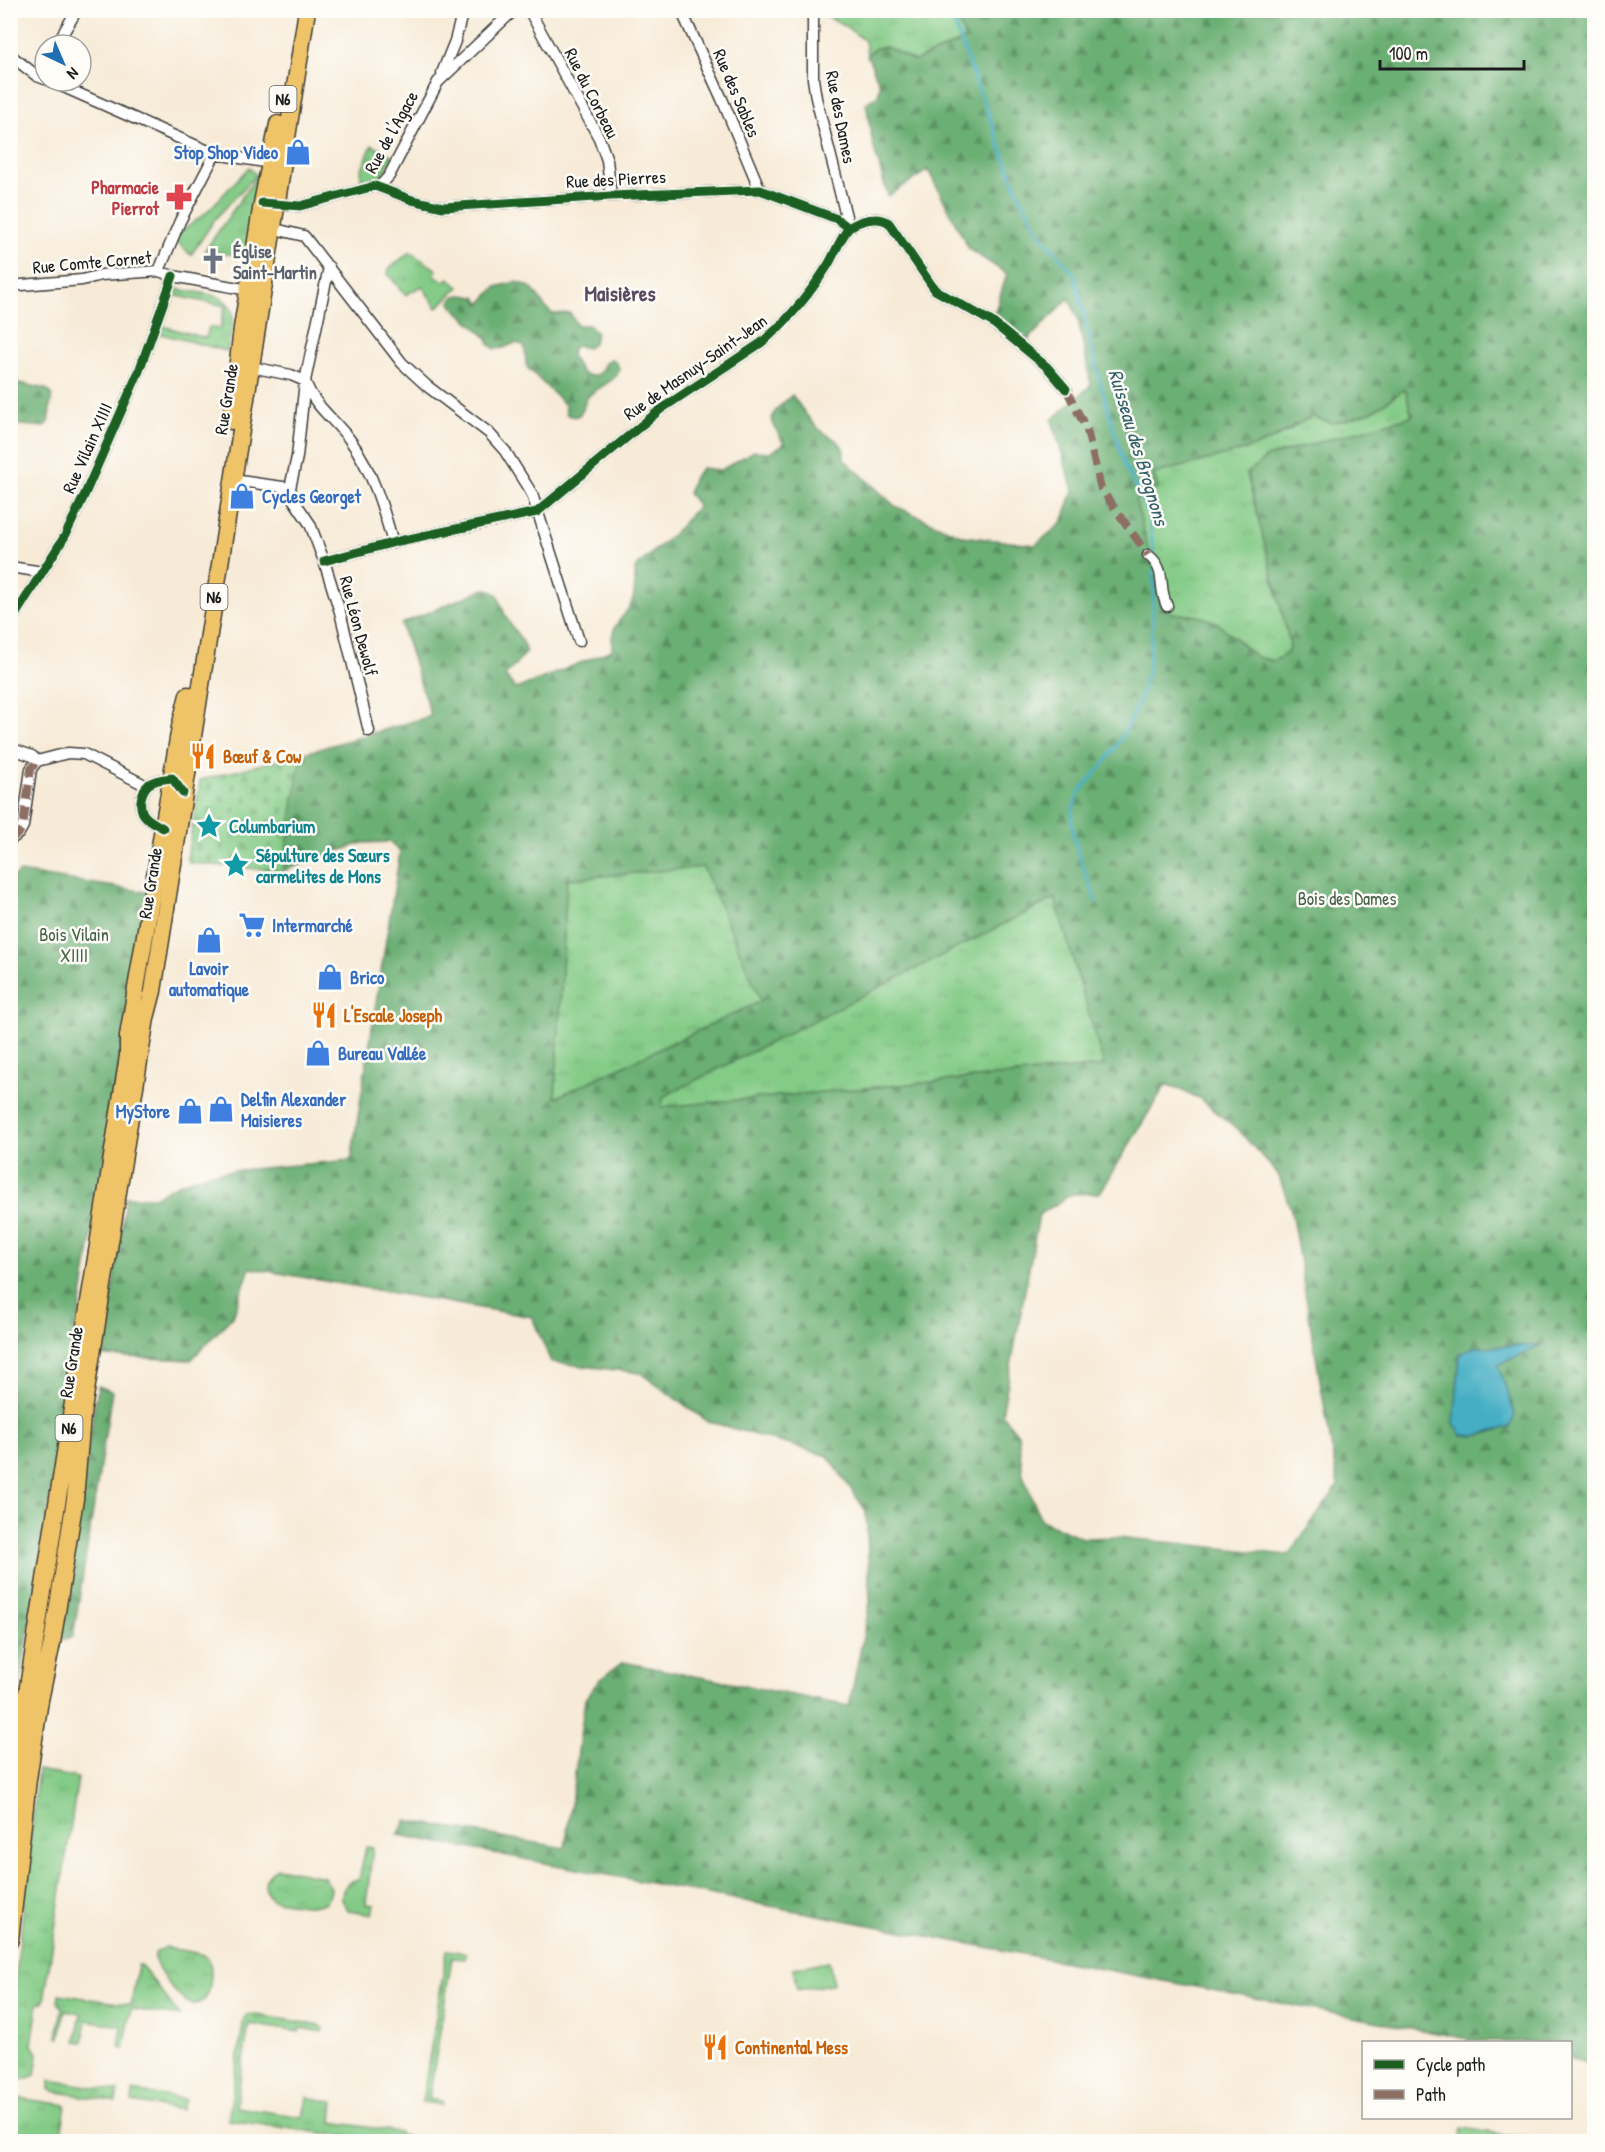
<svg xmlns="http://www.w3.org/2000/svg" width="1605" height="2152" viewBox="0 0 1605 2152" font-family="'Patrick Hand',sans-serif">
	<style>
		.grass { fill: url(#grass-tufts); stroke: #507451; stroke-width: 1.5 }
		.forest { fill: url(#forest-firs); stroke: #436648; stroke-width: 1.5; fill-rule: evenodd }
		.cemetery { fill: url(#cemetery-stones); stroke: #507451; stroke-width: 1.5 }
		.garden { fill: #83cb86; stroke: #507451; stroke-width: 1.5 }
		.water { fill: #45aec4; stroke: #306570; stroke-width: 1.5 }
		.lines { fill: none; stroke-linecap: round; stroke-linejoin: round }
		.stream { stroke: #45aec4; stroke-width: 3 }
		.street-casing { stroke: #3d3b38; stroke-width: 13 }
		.primary-casing { stroke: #3d3b38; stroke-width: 19 }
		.street { stroke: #fff; stroke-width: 10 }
		.primary { stroke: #efc469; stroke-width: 16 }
		.quiet { stroke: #8d6e63; stroke-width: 8; stroke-dasharray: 15 8; stroke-linecap: butt }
		.cycleway-casing { stroke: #fdfcf7; stroke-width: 13 }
		.cycleway { stroke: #1b5e20; stroke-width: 9 }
		.labels { text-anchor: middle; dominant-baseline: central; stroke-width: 5; stroke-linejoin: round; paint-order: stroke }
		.shield { fill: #fdfcf7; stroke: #605f5e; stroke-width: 1.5 }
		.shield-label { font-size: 16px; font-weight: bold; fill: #1c1c1c }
		.street-label { font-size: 18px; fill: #1c1c1c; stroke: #fdfcf7 }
		.shop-label { font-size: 18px; font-weight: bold; fill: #366cbe; stroke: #fdfcf7; text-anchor: start }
		.health-label { font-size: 18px; font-weight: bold; fill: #be3a42; stroke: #fdfcf7; text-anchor: end }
		.worship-label { font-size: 18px; font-weight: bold; fill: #5b616d; stroke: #fdfcf7; text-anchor: start }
		.food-label { font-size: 18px; font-weight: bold; fill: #c56008; stroke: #fdfcf7; text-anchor: start }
		.culture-label { font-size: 18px; font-weight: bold; fill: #0d838f; stroke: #fdfcf7; text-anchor: start }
		.park-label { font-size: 18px; fill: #456246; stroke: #fdfcf7 }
		.water-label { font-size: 20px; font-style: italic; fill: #2e5e68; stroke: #fdfcf7 }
		.quarter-label { font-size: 21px; font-weight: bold; fill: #5b4b61; stroke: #fdfcf7 }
	</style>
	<defs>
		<pattern id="grass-tufts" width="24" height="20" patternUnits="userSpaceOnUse" patternTransform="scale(1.5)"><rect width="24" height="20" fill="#83cb86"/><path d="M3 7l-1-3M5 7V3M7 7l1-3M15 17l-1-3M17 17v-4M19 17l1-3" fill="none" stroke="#71ae73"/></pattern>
		<pattern id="forest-firs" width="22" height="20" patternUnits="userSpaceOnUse" patternTransform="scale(1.5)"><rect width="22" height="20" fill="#6aaf73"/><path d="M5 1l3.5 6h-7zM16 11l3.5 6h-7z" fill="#568e5e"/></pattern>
		<pattern id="cemetery-stones" width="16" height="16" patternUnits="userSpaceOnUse" patternTransform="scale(1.5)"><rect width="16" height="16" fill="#83cb86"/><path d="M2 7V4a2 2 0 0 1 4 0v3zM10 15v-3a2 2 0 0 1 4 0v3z" fill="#71ae73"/></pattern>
	</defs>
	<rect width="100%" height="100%" fill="#fdfcf7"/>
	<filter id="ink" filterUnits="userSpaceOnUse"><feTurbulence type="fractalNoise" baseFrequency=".0167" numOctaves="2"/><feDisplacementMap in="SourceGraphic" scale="12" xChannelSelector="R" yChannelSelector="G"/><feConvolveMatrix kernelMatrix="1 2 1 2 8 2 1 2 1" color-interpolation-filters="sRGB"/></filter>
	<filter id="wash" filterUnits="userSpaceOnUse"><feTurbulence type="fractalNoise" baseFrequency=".008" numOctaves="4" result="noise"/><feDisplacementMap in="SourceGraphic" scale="24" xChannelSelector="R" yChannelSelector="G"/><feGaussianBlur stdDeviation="1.35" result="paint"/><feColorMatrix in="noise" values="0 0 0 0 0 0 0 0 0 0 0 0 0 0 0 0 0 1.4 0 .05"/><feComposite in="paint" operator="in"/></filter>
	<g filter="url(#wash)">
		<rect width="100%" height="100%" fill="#f7ebd8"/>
		<path class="grass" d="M813 10 955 11 966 39 915 61C895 54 885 37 867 55L865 41 845 26Z
			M372 145 393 156 382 176 361 183V171Z
			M262 169 246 257 205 250 206 249Z
			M410 252 437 270 434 274 445 282 448 278 459 287 437 308 422 286 405 295 388 274 389 269Z
			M175 289C195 293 233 291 233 318 233 329 229 340 227 351L153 332 155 324 206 338 209 327 220 329 225 306 172 295Z
			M1405 389 1412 416 1267 457 1247 474 1290 644 1287 654 1273 661 1256 657 1216 622 1198 616 1171 613C1151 579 1147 538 1135 500L1158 488 1153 474 1260 445 1291 430 1299 422 1313 416 1331 423 1346 420 1373 411Z
			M703 867 762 1001 555 1098 567 879Z
			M1055 898 1105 1066 662 1107 663 1096Z
			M38 1770 78 1778 44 2001 38 2004 32 2045 38 2055 35 2074C24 2081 20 2082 11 2072L10 2031Z
			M366 1847 373 1848 366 1904 374 1905 372 1915 349 1911 342 1900C341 1888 348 1881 359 1879Z
			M278 1868 324 1877 331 1888C330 1909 312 1906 296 1904 288 1903 279 1902 271 1899 261 1887 264 1874 278 1868Z
			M165 1948C175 1950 200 1951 207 1958 214 1964 211 1992 205 1999 201 2003 197 2004 192 2004 179 2001 152 1966 155 1954L157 1951Z
			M447 1950 466 1953 465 1959 452 1958 429 2099 442 2101 441 2105 422 2102Z
			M138 1965H141L180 2016 131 2009 124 2048 119 2047 122 2026 87 2020 83 2042 76 2041 81 2013 65 2010 60 2038 57 2037 62 2008 58 2002 59 1994 131 2005Z
			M249 2014 320 2025 323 2028 322 2032 300 2028 299 2032 249 2024 236 2107 303 2117 307 2097 334 2102 332 2122 399 2132V2135L406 2136 405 2141H380L228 2120 244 2018Z
			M50 2080 118 2091 116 2102 53 2091 50 2090Z
			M133 2091 185 2099 181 2110 132 2102Z
			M17 2098 66 2105 60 2141H11V2109Z"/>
		<path class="forest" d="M955 11H1594V2064L1571 2059 1570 2042H1484L398 1835 406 1820 565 1848 585 1699 599 1680 623 1662 849 1706 870 1602 866 1511 828 1456 707 1421 640 1373 551 1362 532 1317 250 1268 233 1316 191 1360 103 1356 126 1197H154L176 1185 208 1173 351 1160 400 852 390 842 362 843 283 871 301 754 431 716 401 624 484 589H488L498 595C501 606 505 617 512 627 519 637 525 641 526 653L505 676 516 689 612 650C610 621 622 623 632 602 636 593 635 578 635 568L676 531 698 506 688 493 694 477 702 468 721 470 754 451 771 452 784 444C768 414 766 419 792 395 800 405 808 420 819 429 831 439 846 440 844 459L895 506 963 536 1035 545 1062 523 1073 491 1052 420 1091 385 1078 319 1069 298 1026 342 993 318 1007 274 969 249 928 170 888 196 873 145 866 103 878 95 880 85 867 55C885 37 895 54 915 61L965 40ZM1405 389 1412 416 1267 457 1247 474 1290 644 1287 654 1273 661 1257 657 1216 622 1198 616 1171 613C1151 579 1148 538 1135 500L1158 488 1154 474C1189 464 1225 457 1259 445 1279 438 1294 424 1313 417L1331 423 1346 420 1373 411ZM703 867 761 1001 555 1098 567 879ZM1055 898 1104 1066 662 1107 663 1097ZM1166 1084 1199 1098 1237 1129 1278 1174 1291 1210 1338 1486 1288 1555 1118 1537 1083 1538 1041 1520 1023 1475 1018 1434 1002 1414 1039 1215 1072 1194 1100 1193ZM1539 1345 1498 1365 1514 1415C1495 1432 1489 1437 1462 1435L1455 1424 1460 1354Z
			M515 282C540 285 534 301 553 314L570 313 577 325H589L596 332 594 343 587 348 578 346 572 348 571 356 583 374 592 376 600 373 605 363 612 359C635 376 594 387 587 398 583 404 585 411 579 415 574 418 571 416 566 414L565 405 527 367C524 360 527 355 524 346L516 343 503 348 495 349 489 344 487 338 451 305V299C460 292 466 296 476 297L480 304 496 287Z
			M11 381 46 389 52 394 48 423 44 427 11 424Z
			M20 872 147 892 11 1740 10 880Z
			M98 1386 112 1391 73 1637 57 1641Z"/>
		<path class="cemetery" d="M301 754 283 871 189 863V859H187L200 780Z"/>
		<path class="garden" d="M249 167 256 175 215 219 191 255 173 238 207 212Z
			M829 1961 833 1984 797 1990 793 1968Z
			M1463 2128 1539 2140V2141H1460Z"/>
		<path class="water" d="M1541 1345 1498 1365 1515 1415 1510 1427 1475 1436 1462 1435 1454 1424 1460 1354 1474 1347Z"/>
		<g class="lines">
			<path class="stream" d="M949 10 1016 188 1040 234 1074 274 1100 381 1124 464 1149 515 1154 556
				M1096 902C1089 882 1071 838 1072 818 1073 788 1095 779 1109 757 1117 745 1125 731 1132 717 1155 671 1153 620 1154 569"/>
		</g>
	</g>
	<g filter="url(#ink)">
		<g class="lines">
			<g class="street-casing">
				<path id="street" d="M529 10 599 138 607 160 611 196
					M681 10 722 99 760 190
					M813 10V79L816 98 849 228
					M56 45 77 10
					M10 55 37 76 45 79
					M442 73 455 41 463 10
					M37 76 45 63
					M50 81 215 154 271 163
					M379 187 389 176 438 82 514 10
					M271 204 300 206 375 186 412 200 443 207 611 196 760 190 837 219 849 228
					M267 227 304 236 402 363 427 386 489 433 505 451 532 494 579 641
					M159 271 180 221 215 154
					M10 286 82 280 101 275 159 271 173 276 254 291
					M251 367 291 375 305 381C313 405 335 420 350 440 372 470 383 507 393 543
					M233 480 290 488 293 499 310 524 324 561 340 612 369 731
					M290 488 297 457 305 381 329 267
					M1148 555C1168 571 1157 586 1167 606
					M324 561 399 541 537 512 661 409 761 343C788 321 809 295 828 265 834 255 842 235 849 228 859 220 879 215 889 223L935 290 992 322 1047 367 1066 389
					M10 567 43 572
					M10 623 65 536 84 496 139 371 173 276
					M10 748 32 756 37 761 68 753 84 754 141 783 145 789
					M163 828C158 825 151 822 147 818 137 810 140 792 149 784 156 779 164 779 172 778L174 781
					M10 840 19 833 23 826 31 769 37 761"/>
			</g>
			<g class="primary-casing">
				<path id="primary" d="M231 421 242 328 262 203 278 124
					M10 1800 128 1056V1036L180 727 188 695
					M10 1940 28 1779 40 1700 52 1643 75 1499 82 1416 146 1018 153 991 307 10"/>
			</g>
			<use href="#street" class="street"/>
			<use href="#primary" class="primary"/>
			<path class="quiet" d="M1066 389 1087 430 1101 489 1148 555
				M10 840 19 833 23 826 31 769 37 761"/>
			<g class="cycleway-casing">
				<path id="cycleway" d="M262 203 300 206 375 186 412 200 443 207 611 196 760 190 837 219 849 228
					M324 561 399 541 537 512 661 409 761 343C788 321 809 295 828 265 834 255 842 235 849 228 859 220 879 215 889 223L935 290 992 322 1047 367 1066 389
					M10 623 65 536 84 496 139 371 173 276
					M163 828C158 825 151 822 147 818 137 810 140 792 149 784 156 779 164 779 172 778L183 793"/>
			</g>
			<use href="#cycleway" class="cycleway"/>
		</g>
	</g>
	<defs>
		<g id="shop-bare" transform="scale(2.07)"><path d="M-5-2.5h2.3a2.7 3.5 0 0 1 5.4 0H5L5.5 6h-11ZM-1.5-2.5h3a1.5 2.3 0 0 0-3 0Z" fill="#3f7fe0" stroke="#fdfcf7" stroke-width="2.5" paint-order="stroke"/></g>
		<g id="pharmacy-bare" transform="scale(2.07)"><path d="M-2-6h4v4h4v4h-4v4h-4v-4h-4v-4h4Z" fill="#e0444e" stroke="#fdfcf7" stroke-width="2.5" paint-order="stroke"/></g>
		<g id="church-bare" transform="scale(2.07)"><path d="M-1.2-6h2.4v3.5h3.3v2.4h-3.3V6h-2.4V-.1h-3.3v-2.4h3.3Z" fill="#6b7280" stroke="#fdfcf7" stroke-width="2.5" paint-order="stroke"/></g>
		<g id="restaurant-bare" transform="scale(2.07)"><path d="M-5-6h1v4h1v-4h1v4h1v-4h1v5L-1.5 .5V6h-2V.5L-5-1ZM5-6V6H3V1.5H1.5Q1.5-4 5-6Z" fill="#e8710a" stroke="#fdfcf7" stroke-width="2.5" paint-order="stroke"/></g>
		<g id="sight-bare" transform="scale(2.07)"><path d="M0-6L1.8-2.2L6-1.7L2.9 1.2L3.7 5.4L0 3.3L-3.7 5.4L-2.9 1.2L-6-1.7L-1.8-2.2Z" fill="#0f9aa8" stroke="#fdfcf7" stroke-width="2.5" paint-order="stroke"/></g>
		<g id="supermarket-bare" transform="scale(2.07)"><path d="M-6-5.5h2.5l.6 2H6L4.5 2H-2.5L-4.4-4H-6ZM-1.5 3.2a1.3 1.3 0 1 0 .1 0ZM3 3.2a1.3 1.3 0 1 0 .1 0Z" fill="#3f7fe0" stroke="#fdfcf7" stroke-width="2.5" paint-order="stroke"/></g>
	</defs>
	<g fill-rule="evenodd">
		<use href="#shop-bare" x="298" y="152"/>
		<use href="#pharmacy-bare" x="179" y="197"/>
		<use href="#church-bare" x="213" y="261"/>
		<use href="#shop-bare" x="242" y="496"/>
		<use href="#restaurant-bare" x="203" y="756"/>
		<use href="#sight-bare" x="209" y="826"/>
		<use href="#sight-bare" x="236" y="865"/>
		<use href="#supermarket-bare" x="252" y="925"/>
		<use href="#shop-bare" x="209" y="940"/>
		<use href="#shop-bare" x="330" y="977"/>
		<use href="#restaurant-bare" x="324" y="1015"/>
		<use href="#shop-bare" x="318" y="1053"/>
		<use href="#shop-bare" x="221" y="1109"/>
		<use href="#shop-bare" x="190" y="1111"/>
		<use href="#restaurant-bare" x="715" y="2047"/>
	</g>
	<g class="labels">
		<g class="shield">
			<rect x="269.5" y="86" width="27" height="26" rx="4.5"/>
			<rect x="200.5" y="584" width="27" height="26" rx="4.5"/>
			<rect x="55.5" y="1415" width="27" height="26" rx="4.5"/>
		</g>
		<g class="shield-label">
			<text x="283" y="99">N6</text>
			<text x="214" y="597">N6</text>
			<text x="69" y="1428">N6</text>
		</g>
		<g class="street-label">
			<text transform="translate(592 93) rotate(63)">Rue du Corbeau</text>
			<text transform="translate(737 93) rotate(67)">Rue des Sables</text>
			<text transform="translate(841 117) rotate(79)">Rue des Dames</text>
			<text transform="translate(391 132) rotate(-61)">Rue de l'Agace</text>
			<text transform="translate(616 179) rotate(-3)">Rue des Pierres</text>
			<text transform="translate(92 262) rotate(-5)">Rue Comte Cornet</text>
			<text transform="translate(695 367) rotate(-35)">Rue de Masnuy-Saint-Jean</text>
			<text transform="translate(226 399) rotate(-81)">Rue Grande</text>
			<text transform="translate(87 448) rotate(-66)">Rue Vilain XIIII</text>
			<text transform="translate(359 626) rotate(75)">Rue Léon Dewolf</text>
			<text transform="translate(150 883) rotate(-81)">Rue Grande</text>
			<text transform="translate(71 1362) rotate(-81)">Rue Grande</text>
		</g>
		<g class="shop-label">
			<text x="278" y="152" text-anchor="end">Stop Shop Video</text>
			<text x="262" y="496">Cycles Georget</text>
			<text x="272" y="925">Intermarché</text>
			<text x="209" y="968" text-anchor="middle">Lavoir<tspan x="209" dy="21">automatique</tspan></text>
			<text x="350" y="977">Brico</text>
			<text x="338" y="1053">Bureau Vallée</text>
			<text x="241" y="1099">Delfin Alexander<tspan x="241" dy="21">Maisieres</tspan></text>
			<text x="170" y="1111" text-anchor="end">MyStore</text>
		</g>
		<g class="health-label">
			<text x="159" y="187">Pharmacie<tspan x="159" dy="21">Pierrot</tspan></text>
		</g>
		<g class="worship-label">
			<text x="233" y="251">Église<tspan x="233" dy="21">Saint-Martin</tspan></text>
		</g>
		<g class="food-label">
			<text x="223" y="756">Bœuf &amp; Cow</text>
			<text x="344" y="1015">L'Escale Joseph</text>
			<text x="735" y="2047">Continental Mess</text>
		</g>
		<g class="culture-label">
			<text x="229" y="826">Columbarium</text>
			<text x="256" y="855">Sépulture des Sœurs<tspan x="256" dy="21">carmelites de Mons</tspan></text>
		</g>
		<g class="park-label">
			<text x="1347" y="898">Bois des Dames</text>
			<text x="74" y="934">Bois Vilain<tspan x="74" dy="21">XIIII</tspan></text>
		</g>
		<g class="water-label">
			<text transform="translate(1139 447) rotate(73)">Ruisseau des Brognons</text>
		</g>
		<g class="quarter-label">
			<text x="620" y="293">Maisières</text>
		</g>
	</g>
	<rect width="1605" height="2152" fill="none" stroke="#fdfcf7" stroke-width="36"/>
	<rect x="1362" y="2041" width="210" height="78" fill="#fdfcf7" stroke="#a3a29f" stroke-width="1.5"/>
	<rect x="1374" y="2060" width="30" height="9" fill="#1b5e20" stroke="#a3a29f" stroke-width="1.5"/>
	<text x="1416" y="2071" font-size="18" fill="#1c1c1c">Cycle path</text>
	<rect x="1374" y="2090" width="30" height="9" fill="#8d6e63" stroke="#a3a29f" stroke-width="1.5"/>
	<text x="1416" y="2101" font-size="18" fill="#1c1c1c">Path</text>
	<g transform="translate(63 63) rotate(136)"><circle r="28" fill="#fdfcf7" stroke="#a3a29f" stroke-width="1.5"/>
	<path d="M0-4.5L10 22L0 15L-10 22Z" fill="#1f6fb2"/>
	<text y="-9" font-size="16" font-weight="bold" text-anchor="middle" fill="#1c1c1c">N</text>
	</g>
	<path d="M1380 60v9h144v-9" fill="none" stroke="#1c1c1c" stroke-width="3"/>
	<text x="1389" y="60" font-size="18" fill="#1c1c1c" stroke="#fdfcf7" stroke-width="4.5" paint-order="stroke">100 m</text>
</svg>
